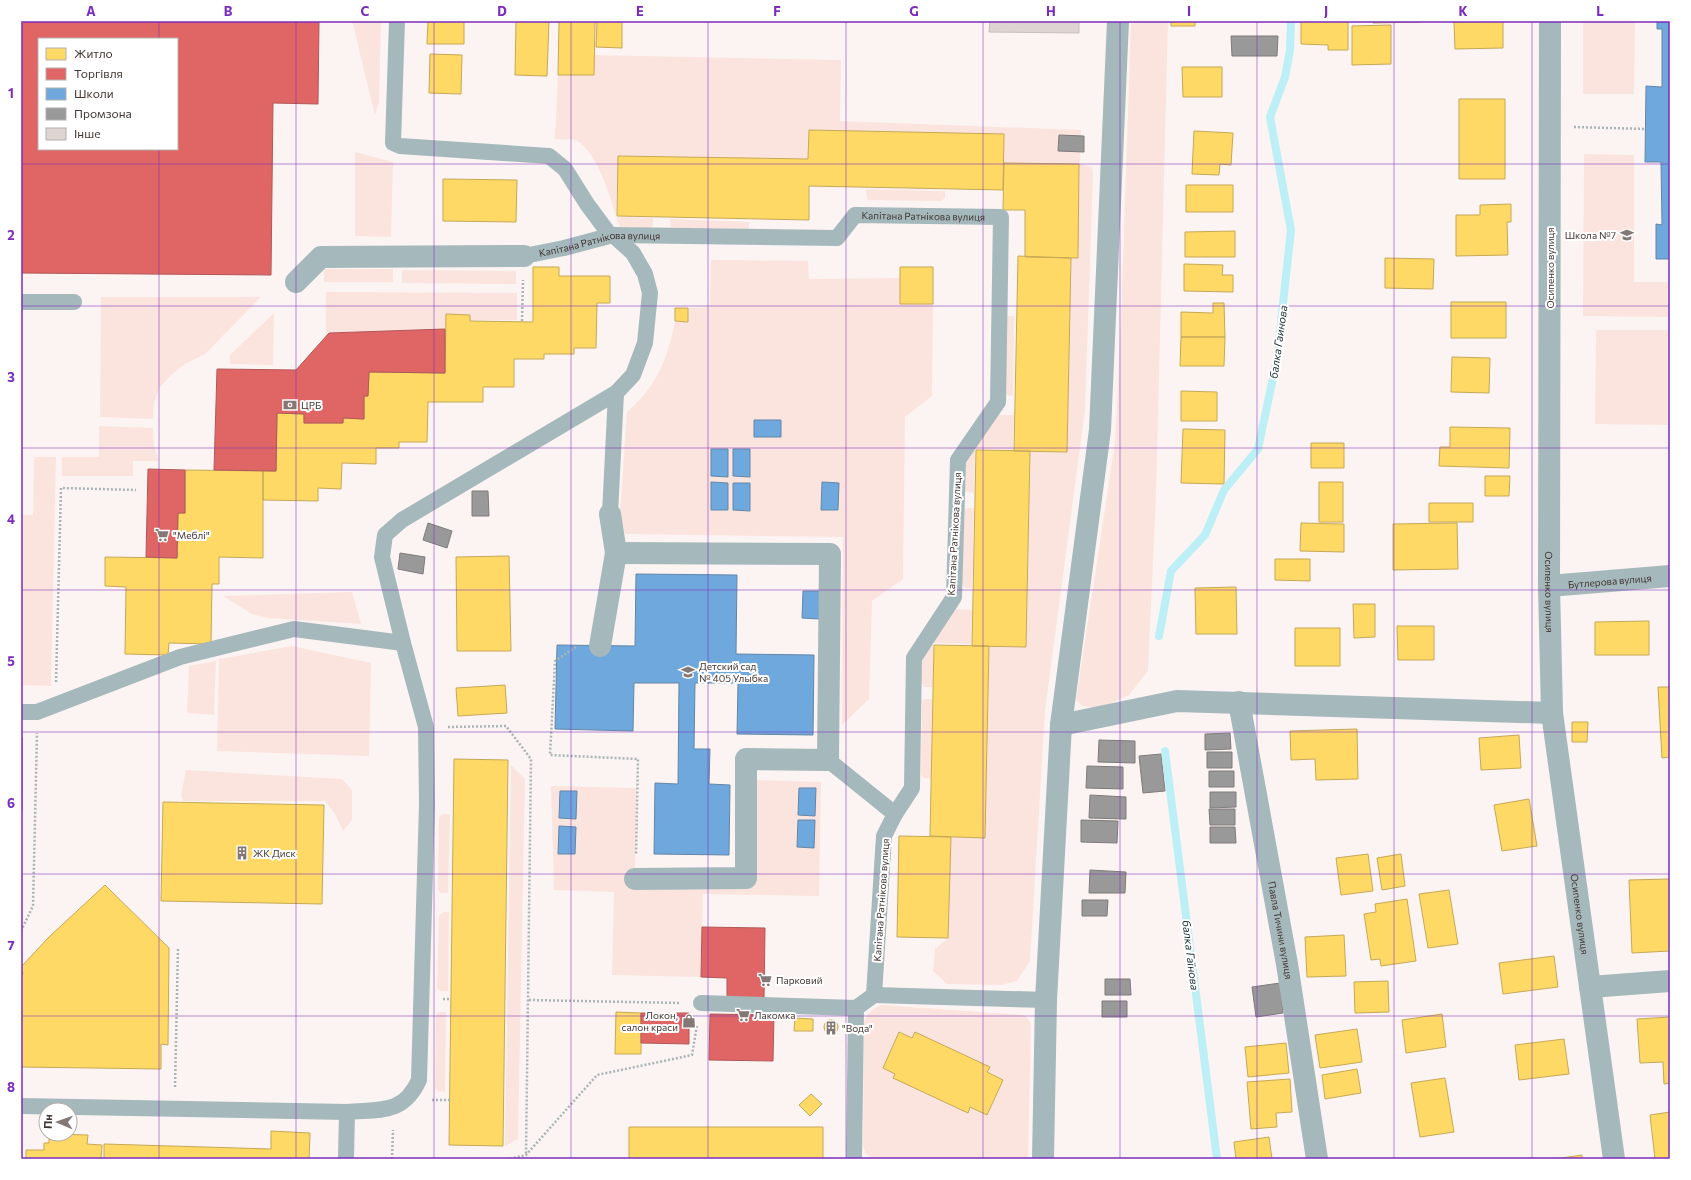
<svg xmlns="http://www.w3.org/2000/svg" width="1691" height="1180" viewBox="0 0 1691 1180" font-family="Commissioner,sans-serif">
	<style>
		.green { fill: #fbe4dd }
		.homes { fill: #ffd966; stroke: #c6a857 }
		.shops { fill: #e06666; stroke: #b15857; fill-rule: evenodd }
		.schools { fill: #6fa8dc; stroke: #6286a9 }
		.industry { fill: #999; stroke: #7f7b7a }
		.lines { fill: none; stroke-linecap: round; stroke-linejoin: round }
		.stream { stroke: #bceff6; stroke-width: 8 }
		.building { fill: #ded5d2; stroke: #c8bfbd }
		.path { stroke: #a8b4b5; stroke-width: 2.5; stroke-dasharray: 2 2; stroke-linecap: butt }
		.lane { stroke: #a5b8bb; stroke-width: 16 }
		.street { stroke: #a5b8bb; stroke-width: 22 }
		.grid { fill: none; stroke: #7b2cbf; stroke-width: 1; stroke-opacity: 0.55 }
		.labels { text-anchor: middle; dominant-baseline: central; stroke-width: 4; stroke-linejoin: round; paint-order: stroke }
		.street-label { font-size: 10px; fill: #423633; stroke: #fff }
		.poi-label { font-size: 10px; fill: #423633; stroke: #fff; text-anchor: start }
		.water-label { font-size: 11px; font-style: italic; fill: #173033; stroke: #fff }
		.neatline { fill: none; stroke: #7b2cbf; stroke-width: 1.5 }
		.grid-label { font-size: 13px; text-anchor: middle; font-weight: bold; fill: #7b2cbf }
	</style>
	<rect width="100%" height="100%" fill="#fcf4f2"/>
	<path class="green" d="M352 21H381L379 102 375 115Z
		M1131 21H1168L1156 495 1148 671 1129 695 1100 708 1083 706 1076 700 1115 443 1121 324Z
		M1583 21H1635L1634 94H1583Z
		M594 55 841 60 840 121 1081 130 1080 164 1092 167 1093 175 1085 410 1045 711 1030 961 1017 981 1001 985 947 984 933 971 935 949 948 938 951 837H985L989 646 1026 647 1030 451 1067 452 1071 258H1078L1079 164 1004 163V134L809 130 808 159 618 156 616 217 653 218V226L651 228 620 227C611 203 600 154 577 141 572 138 561 140 555 139L558 75H594Z
		M355 152 393 162 391 237 355 236Z
		M1584 154 1634 155V282H1670V317L1583 316Z
		M866 189 945 191V198L941 201 869 200 867 199Z
		M670 219 749 222V229L671 228Z
		M711 260 808 261 809 279 900 278 933 304 932 396 905 417 903 579 872 601 869 699 842 725 843 537 625 534 620 514 627 412C657 386 667 360 675 321H688V308L710 307Z
		M324 269H393V282H324Z
		M402 270 516 271V284L402 283Z
		M326 292 517 293V320H455L436 333 326 332Z
		M101 297H261L205 354 185 364 171 375 160 387 154 402 153 419 100 417Z
		M274 313 273 365 230 364V355Z
		M1008 316H1014L1013 396 1006 395V317Z
		M1596 330H1670V425L1595 424Z
		M996 415H1014L1013 450 975 449 974 493 964 491 963 461Z
		M99 426 153 428 154 446 159 461H133V476H62V457H99Z
		M34 457H56L51 686 21 685V515H33Z
		M968 508H974L972 588H965L962 584 963 513 965 509Z
		M352 592 361 624 268 618 252 614 223 596Z
		M955 609 972 610 971 644 933 643V687H924L921 682V656Z
		M292 646 371 663 369 756 217 751 219 659Z
		M216 661 214 715 187 713 189 666Z
		M926 699H932L931 779 924 778 921 775 922 703 923 700Z
		M511 765 525 779 518 1139 505 1146Z
		M186 770 342 779 352 790V820L343 831 335 814 325 801H183L181 795Z
		M755 780 821 782 819 896 703 894 701 977 612 975 614 892 554 890 551 786 636 788 635 872 753 874Z
		M444 814H450L448 893H441L438 890 439 818 441 815Z
		M443 912H449L448 991H440L437 988 439 916Z
		M882 1005 1023 1015C1028 1017 1030 1021 1031 1026L1028 1159H874L866 1154 863 1146 864 1022C868 1012 872 1009 882 1005Z
		M440 1012H446L445 1092 438 1091 435 1088 436 1016 437 1013Z"/>
	<path class="homes" d="M428 21H464V44H427Z
		M516 21H549L547 76 515 75Z
		M559 21H595L594 75H558Z
		M597 21H622V48L596 47Z
		M1171 21H1195V26H1171Z
		M1301 21H1348V50H1328V45L1301 44Z
		M1373 21H1421V22L1373 23Z
		M1503 21V48L1455 49 1454 22Z
		M1391 25V64L1352 65V26Z
		M430 54 462 55 461 94 429 93Z
		M1182 67H1222V97H1183Z
		M1459 99H1505V179H1459Z
		M809 130 1004 134 1003 190 809 186V220L617 216 618 156 808 159Z
		M1194 131 1233 133 1231 165 1220 164 1219 175 1192 174Z
		M1004 163 1079 164 1078 258 1025 257V210H1003Z
		M443 179 517 180 516 222 443 221Z
		M1186 185H1233V212H1186Z
		M1511 204V222H1507L1508 255 1456 256V215H1480V205Z
		M1235 231V257H1185V232Z
		M1018 256 1071 258 1067 452 1014 451Z
		M1385 258 1434 259 1433 289 1385 288Z
		M1184 264 1223 265 1222 275H1233V292L1184 291Z
		M533 267H559V276H610V303H597L596 348H574V354H544V359H514V387H483V402H428L427 442H399V448H376V464L342 463 341 489 318 488V501L263 500V471H276L277 413 304 414V423H343V418L364 419V396H368L369 372 445 373 446 314 470 315V321L533 322Z
		M900 267H933V304H900Z
		M1451 302H1506V338H1451Z
		M1213 303H1224L1225 337H1181V312L1213 313Z
		M675 308H688V322L675 321Z
		M1181 337H1225L1224 366H1180Z
		M1452 357 1490 358 1489 393 1451 392Z
		M1181 391 1217 392V421H1181Z
		M1450 427 1510 428 1509 468 1439 466 1440 447H1450Z
		M1183 429 1225 430 1224 484 1181 483Z
		M1311 443H1344V468H1311Z
		M976 450 1030 451 1026 647 972 646Z
		M185 470 263 471V558L219 557V584H212L211 644 169 643 168 655 125 654 126 587 105 586V557L177 558 178 513H185Z
		M1485 476H1510L1509 496H1485Z
		M1319 482H1343V522H1319Z
		M1429 503H1473V522H1429Z
		M1301 523 1344 524V552L1300 551Z
		M1457 523 1458 569 1393 570V524Z
		M509 556 511 651H457L456 557Z
		M1275 559H1310V581L1275 580Z
		M1236 587 1237 634H1196L1195 588Z
		M1353 604H1375V637L1354 638Z
		M1649 621V655H1595V622Z
		M1397 626H1434V660H1398Z
		M1295 628H1340V666H1295Z
		M934 645 989 646 985 838 930 836Z
		M505 685 507 713 458 716 456 688Z
		M1658 687H1670V757L1662 758Z
		M1572 722H1588L1587 742H1572Z
		M1357 729 1358 779 1316 780 1315 759 1291 760 1290 731Z
		M1519 735 1521 768 1481 770 1479 738Z
		M454 759 508 760 503 1146 449 1145Z
		M1529 799 1537 846 1502 851 1494 805Z
		M163 802 324 805 322 904 161 901Z
		M899 836 951 837 948 938 897 937Z
		M1368 854 1373 891 1341 895 1336 858Z
		M1401 854 1405 886 1382 890 1377 858Z
		M1670 879V951L1632 953 1629 880Z
		M105 885 169 948 168 1045 161 1044V1069L21 1067V976L23 974 21 967 49 937Z
		M1449 890 1458 944 1428 948 1419 894Z
		M1407 899 1416 961 1381 966 1380 959 1371 960 1364 914 1376 912 1375 904Z
		M1344 935 1346 976 1307 977 1305 937Z
		M1554 956 1558 987 1503 994 1499 963Z
		M1388 981 1389 1012 1355 1013 1354 982Z
		M616 1012 641 1013V1054H615Z
		M1442 1014 1446 1047 1406 1053 1402 1020Z
		M1670 1017V1083L1664 1084 1663 1062 1640 1063 1637 1019Z
		M795 1018 813 1019V1031H794Z
		M824 1027a7 7 0 1 1 14 0a7 7 0 1 1-14 0Z
		M1357 1029 1362 1062 1320 1068 1315 1035Z
		M899 1032 912 1038 915 1032 990 1067 987 1072 1003 1080 987 1115 970 1107 968 1113 893 1078 895 1074 883 1068Z
		M1564 1039 1569 1074 1519 1080 1515 1045Z
		M1286 1043 1289 1073 1248 1077 1245 1047Z
		M1357 1069 1361 1093 1325 1099 1322 1075Z
		M1445 1078 1454 1132 1420 1137 1411 1083Z
		M1290 1079 1292 1112 1276 1113 1277 1127 1251 1129 1247 1082Z
		M811 1094 822 1104 810 1116 799 1105Z
		M1670 1112V1159H1655L1650 1115Z
		M629 1127H823V1159H629Z
		M271 1131 310 1133 309 1159H104V1144L271 1149Z
		M49 1134 88 1135 87 1144 102 1145 101 1159H26V1150H44V1143H49Z
		M1269 1137 1272 1159H1236L1234 1142Z
		M1582 1155V1159H1555Z"/>
	<path class="shops" d="M21 21H319L318 104 273 103 271 275 21 273ZM39 39H177V149H39Z
		M445 329V373L369 372 368 396H364V419L343 418V423H304V414L277 413 276 471 214 470 217 369 296 370 329 333Z
		M148 469 185 470V513H178L177 558 146 557Z
		M21 737H22V811H21Z
		M702 927 765 928 764 999H727V978L701 977Z
		M641 1013H689V1044L641 1043Z
		M710 1014 774 1015 773 1061 709 1060Z"/>
	<path class="schools" d="M1657 21H1670V259H1656V224L1662 225 1661 162H1645L1646 86 1662 87V29H1657Z
		M754 420H781V437H754Z
		M711 449H728V477L711 476Z
		M733 449H750V477L733 476Z
		M711 482 728 483V510H711Z
		M822 482 839 483 838 510H821Z
		M733 483H750V511L733 510Z
		M636 574 737 575 736 654 814 655 813 735 737 734 738 683H695L694 749H710L709 784 730 785 729 855 654 854 655 783 678 784 679 683H634L633 731 555 729 557 645 635 646Z
		M803 591H820L819 619 802 618Z
		M799 788H816L815 816 798 815Z
		M560 791H577L576 819 559 818Z
		M798 820H815L814 848 797 847Z
		M559 826 576 827 575 854H558Z"/>
	<path class="industry" d="M1231 36H1278L1277 56H1232Z
		M1059 135 1084 136V152L1058 151Z
		M472 491H488L489 516H472Z
		M428 523 452 531 447 548 423 540Z
		M400 553 425 557 423 574 398 569Z
		M1230 733 1231 749 1205 750V734Z
		M1099 740 1135 741V763L1098 762Z
		M1207 752H1232V768H1207Z
		M1161 754 1165 791 1143 793 1139 756Z
		M1087 766 1123 767V789L1086 788Z
		M1209 771H1234V787H1209Z
		M1210 792H1236V807L1210 808Z
		M1090 795 1126 797V819L1089 818Z
		M1209 809H1235V825H1210Z
		M1081 820 1118 821 1117 843 1081 842Z
		M1210 827H1235L1236 843H1210Z
		M1090 870 1126 872 1125 893H1089Z
		M1082 900H1108L1107 916H1082Z
		M1105 979H1130L1131 995H1105Z
		M1280 983 1283 1013 1256 1017 1252 987Z
		M1102 1001H1127V1017H1102Z"/>
	<g class="lines">
		<path class="stream" d="M1159 636 1171 571 1205 535 1224 490 1258 449 1277 359 1291 230 1270 117 1285 77 1290 50 1291 21
			M1165 751 1217 1159"/>
	</g>
	<path class="building" d="M990 21H1079V33L989 32Z"/>
	<g class="lines">
		<path class="path" d="M1574 127 1646 129
			M522 321 523 280
			M576 647 555 661 550 755 638 759 636 855
			M56 682 61 488 136 490
			M448 727 506 726 531 759 526 1155
			M21 931 33 906 37 733
			M443 999H451
			M529 1000 680 1003
			M175 1087 178 948
			M432 1100H450
			M392 1159 393 1130
			M510 1159 526 1155 597 1075 692 1055 697 1025"/>
		<g class="lane">
			<path d="M397 21 393 143 400 146 549 156 565 169 587 204 610 235"/>
			<path id="s1" d="M524 256 564 248 613 235 837 238 855 215 1001 217 998 402 958 460 954 597 914 658 912 788 895 814 884 836 874 995 1046 1000"/>
			<path d="M21 302H74"/>
			<path d="M610 514 616 393"/>
			<path d="M21 712H37L180 657 294 629 403 643"/>
			<path d="M828 760 895 814"/>
			<path d="M701 1003 856 1008 874 995"/>
			<path d="M21 1106 347 1112C380 1109 403 1115 419 1080L427 804 426 727 403 643 382 557 385 535 402 520 616 393 633 375 645 343 650 293 645 274 633 253 613 235"/>
			<path d="M346 1159 347 1112"/>
			<path d="M854 1159 856 1008"/>
		</g>
		<g class="street">
			<path id="s2" d="M1550 21 1549 586 1552 713 1614 1159"/>
			<path d="M296 282 321 257 524 256"/>
			<path d="M616 553 830 554 828 760 746 759V878L635 879"/>
			<path id="s3" d="M1549 586 1670 576"/>
			<path d="M600 646 616 553 610 514"/>
			<path id="s4" d="M1239 702 1287 964 1317 1159"/>
			<path d="M1061 725 1177 701 1552 713"/>
			<path d="M1590 987 1670 981"/>
			<path d="M1043 1159 1046 1000 1061 725 1100 430 1118 21"/>
		</g>
	</g>
	<path class="grid" d="M159 21V39M296 21V1159M434 21V1159M571 21V1159M708 21V1159M846 21V1159M983 21V1159M1120 21V1159M1257 21V1159M1394 21V1159M1532 21V1159M159 149V1159M21 164H1670M21 306H1670M21 448H1670M21 590H1670M21 732H1670M21 874H1670M21 1016H1670"/>
	<defs>
		<g id="school-bare" transform="scale(1.08)"><path d="M0-5L7-2L0 1L-7-2ZM-4 1L0 2.5L4 1V4Q0 6-4 4Z" fill="#837876" stroke="#fff" stroke-width="2.5" paint-order="stroke"/></g>
		<g id="bank-bare" transform="scale(1.08)"><path d="M-6-4H6V4H-6ZM0-2.3a2.3 2.3 0 1 0 0 4.6a2.3 2.3 0 1 0 0-4.6Z" fill="#837876" stroke="#fff" stroke-width="2.5" paint-order="stroke"/></g>
		<g id="supermarket-bare" transform="scale(1.08)"><path d="M-6-5.5h2.5l.6 2H6L4.5 2H-2.5L-4.4-4H-6ZM-1.5 3.2a1.3 1.3 0 1 0 .1 0ZM3 3.2a1.3 1.3 0 1 0 .1 0Z" fill="#837876" stroke="#fff" stroke-width="2.5" paint-order="stroke"/></g>
		<g id="building-bare" transform="scale(1.08)"><path d="M-4-6H4V6H1V3H-1V6H-4ZM-2.5-4.3h1.7v1.8h-1.7ZM.8-4.3h1.7v1.8H.8ZM-2.5-1h1.7V.8h-1.7ZM.8-1h1.7V.8H.8Z" fill="#837876" stroke="#fff" stroke-width="2.5" paint-order="stroke"/></g>
		<g id="shop-bare" transform="scale(1.08)"><path d="M-5-2.5h2.3a2.7 3.5 0 0 1 5.4 0H5L5.5 6h-11ZM-1.5-2.5h3a1.5 2.3 0 0 0-3 0Z" fill="#837876" stroke="#fff" stroke-width="2.5" paint-order="stroke"/></g>
	</defs>
	<g fill-rule="evenodd">
		<use href="#school-bare" x="1627" y="235"/>
		<use href="#bank-bare" x="290" y="405"/>
		<use href="#supermarket-bare" x="162" y="535"/>
		<use href="#school-bare" x="688" y="672"/>
		<use href="#building-bare" x="242" y="853"/>
		<use href="#supermarket-bare" x="765" y="980"/>
		<use href="#supermarket-bare" x="743" y="1015"/>
		<use href="#shop-bare" x="689" y="1021"/>
		<use href="#building-bare" x="831" y="1028"/>
	</g>
	<g class="labels">
		<g class="street-label">
			<text stroke="none"><textPath href="#s1" startOffset="413">Капітана Ратнікова вулиця</textPath></text>
			<text stroke="none"><textPath href="#s1" startOffset="77">Капітана Ратнікова вулиця</textPath></text>
			<text transform="translate(1550 268) rotate(-90)">Осипенко вулиця</text>
			<text transform="translate(954 534) rotate(-87)">Капітана Ратнікова вулиця</text>
			<text stroke="none"><textPath href="#s3" startOffset="61">Бутлерова вулиця</textPath></text>
			<text stroke="none"><textPath href="#s2" startOffset="571">Осипенко вулиця</textPath></text>
			<text transform="translate(881 900) rotate(-86)">Капітана Ратнікова вулиця</text>
			<text stroke="none"><textPath href="#s2" startOffset="895">Осипенко вулиця</textPath></text>
			<text stroke="none"><textPath href="#s4" startOffset="232">Павла Тичини вулиця</textPath></text>
		</g>
		<g class="poi-label">
			<text x="1616" y="235" text-anchor="end">Школа №7</text>
			<text x="301" y="405">ЦРБ</text>
			<text x="173" y="535">"Меблі"</text>
			<text x="699" y="666">Детский сад<tspan x="699" dy="12">№ 405 Улыбка</tspan></text>
			<text x="253" y="853">ЖК Диск</text>
			<text x="776" y="980">Парковий</text>
			<text x="678" y="1015" text-anchor="end">Локон,<tspan x="678" dy="12">салон краси</tspan></text>
			<text x="754" y="1015">Лакомка</text>
			<text x="842" y="1028">"Вода"</text>
		</g>
		<g class="water-label">
			<text transform="translate(1278 342) rotate(-82)">балка Гаинова</text>
			<text transform="translate(1191 955) rotate(83)">балка Гаїнова</text>
		</g>
	</g>
	<rect width="1691" height="1180" fill="none" stroke="#ffffff" stroke-width="44"/>
	<rect x="38" y="38" width="140" height="112" fill="#ffffff" stroke="#b3afad"/>
	<rect x="46" y="48" width="20" height="12" fill="#ffd966" stroke="#b3afad"/>
	<text x="74" y="58" font-size="12" fill="#423633">Житло</text>
	<rect x="46" y="68" width="20" height="12" fill="#e06666" stroke="#b3afad"/>
	<text x="74" y="78" font-size="12" fill="#423633">Торгівля</text>
	<rect x="46" y="88" width="20" height="12" fill="#6fa8dc" stroke="#b3afad"/>
	<text x="74" y="98" font-size="12" fill="#423633">Школи</text>
	<rect x="46" y="108" width="20" height="12" fill="#999999" stroke="#b3afad"/>
	<text x="74" y="118" font-size="12" fill="#423633">Промзона</text>
	<rect x="46" y="128" width="20" height="12" fill="#ded5d2" stroke="#b3afad"/>
	<text x="74" y="138" font-size="12" fill="#423633">Інше</text>
	<g transform="translate(58 1122) rotate(272)"><circle r="19" fill="#ffffff" stroke="#b3afad"/>
	<path d="M0-3L7 15L0 10L-7 15Z" fill="#837876"/>
	<text y="-6" font-size="11" font-weight="bold" text-anchor="middle" fill="#423633">Пн</text>
	</g>
	<rect x="22" y="22" width="1647" height="1136" class="neatline"/>
	<g class="grid-label">
		<text x="91" y="16">A</text>
		<text x="228" y="16">B</text>
		<text x="365" y="16">C</text>
		<text x="502" y="16">D</text>
		<text x="640" y="16">E</text>
		<text x="777" y="16">F</text>
		<text x="914" y="16">G</text>
		<text x="1051" y="16">H</text>
		<text x="1189" y="16">I</text>
		<text x="1326" y="16">J</text>
		<text x="1463" y="16">K</text>
		<text x="1600" y="16">L</text>
		<text x="11" y="98">1</text>
		<text x="11" y="240">2</text>
		<text x="11" y="382">3</text>
		<text x="11" y="524">4</text>
		<text x="11" y="666">5</text>
		<text x="11" y="808">6</text>
		<text x="11" y="950">7</text>
		<text x="11" y="1092">8</text>
	</g>
</svg>
